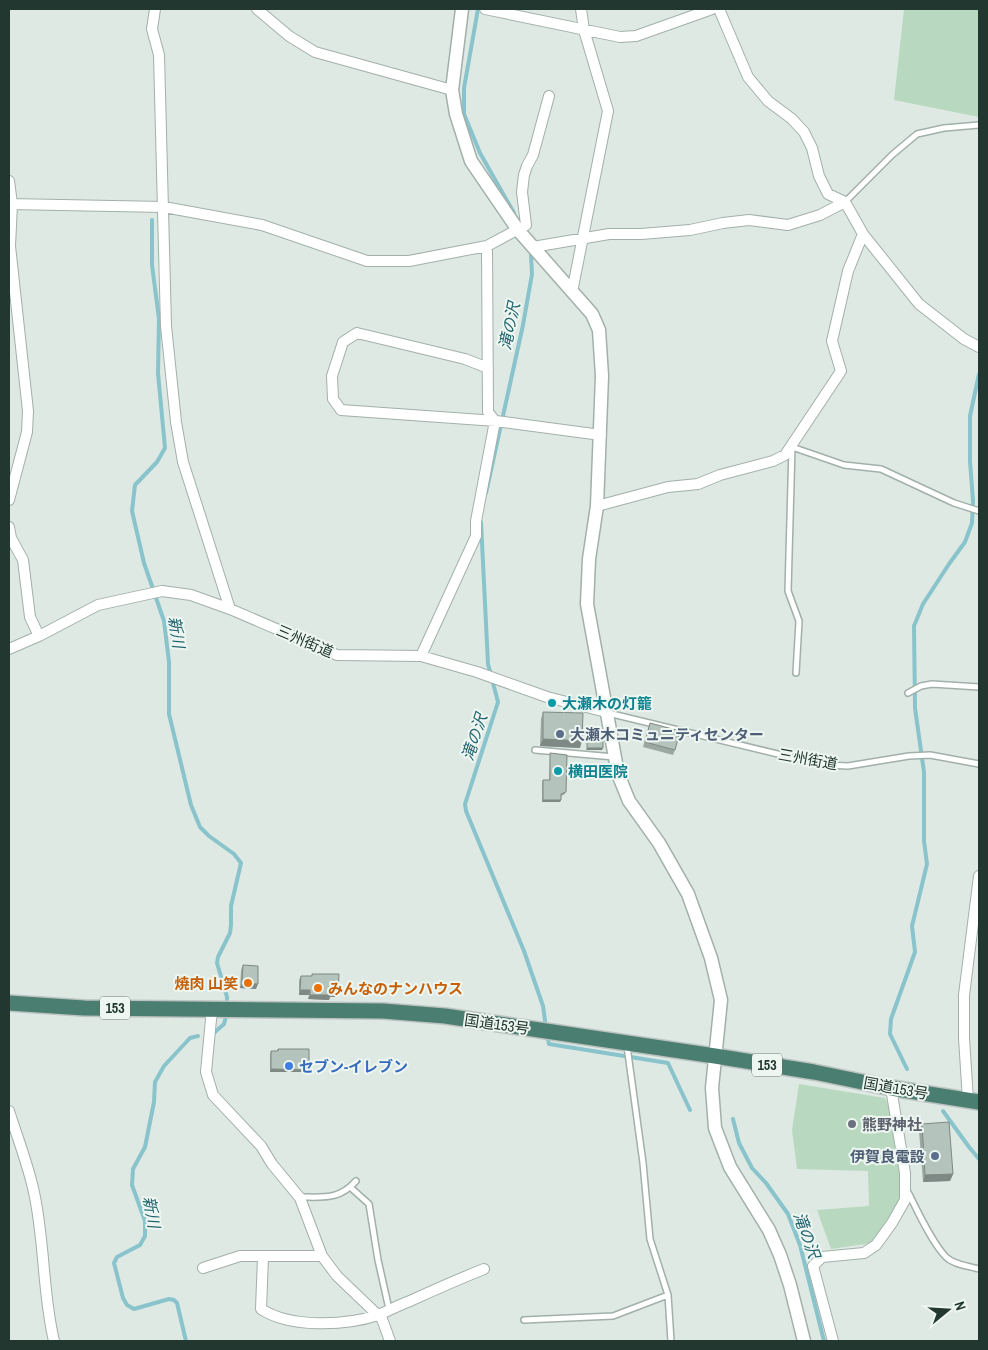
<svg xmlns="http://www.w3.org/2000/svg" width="988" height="1350" viewBox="0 0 988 1350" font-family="'Archivo Narrow','Noto Sans JP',sans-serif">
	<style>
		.green { fill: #b8d9bf }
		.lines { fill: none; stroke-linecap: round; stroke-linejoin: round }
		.stream { stroke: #89c3cb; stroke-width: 4 }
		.service-casing { stroke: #a2b0aa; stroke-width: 8 }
		.minor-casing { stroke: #a2b0aa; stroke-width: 12 }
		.tertiary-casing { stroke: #a2b0aa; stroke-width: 15 }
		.trunk-casing { stroke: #bcc3c1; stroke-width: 18 }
		.service { stroke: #fff; stroke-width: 5 }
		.minor { stroke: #fff; stroke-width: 10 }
		.tertiary { stroke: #fff; stroke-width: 12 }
		.trunk { stroke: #4a7e70; stroke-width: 15 }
		.wall { fill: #9ba8a2 }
		.shaded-wall { fill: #7e8884 }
		.building { fill: #b4c3bc; stroke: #7e8884 }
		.culture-dot { fill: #0f9aa8; stroke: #eef6f1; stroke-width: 2 }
		.service-dot { fill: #5c6f8a; stroke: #eef6f1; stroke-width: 2 }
		.food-dot { fill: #e8710a; stroke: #eef6f1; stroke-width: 2 }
		.shop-dot { fill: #3f7fe0; stroke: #eef6f1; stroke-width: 2 }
		.worship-dot { fill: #6b7280; stroke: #eef6f1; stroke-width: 2 }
		.labels { text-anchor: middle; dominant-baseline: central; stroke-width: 4; stroke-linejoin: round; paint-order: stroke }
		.shield { fill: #eef6f1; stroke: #5e706a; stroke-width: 1 }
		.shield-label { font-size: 14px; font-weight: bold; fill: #213730 }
		.street-label { font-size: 15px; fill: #213730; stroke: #eef6f1 }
		.culture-label { font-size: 15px; font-weight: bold; fill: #0d838f; stroke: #eef6f1; text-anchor: start }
		.service-label { font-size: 15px; font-weight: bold; fill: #4e5e75; stroke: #eef6f1; text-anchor: start }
		.food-label { font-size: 15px; font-weight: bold; fill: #c56008; stroke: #eef6f1; text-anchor: end }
		.shop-label { font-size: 15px; font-weight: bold; fill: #366cbe; stroke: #eef6f1; text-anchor: start }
		.worship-label { font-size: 15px; font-weight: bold; fill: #5b616d; stroke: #eef6f1; text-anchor: start }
		.water-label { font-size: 16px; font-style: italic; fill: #20646e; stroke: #eef6f1 }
	</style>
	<rect width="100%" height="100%" fill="#dee9e3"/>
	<path class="green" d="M904 9H979V117L894 100Z
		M799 1084 885 1098 892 1114 899 1171 900 1199 873 1243 831 1249 817 1210 869 1206 868 1171 797 1169 792 1130Z"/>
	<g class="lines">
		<path class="stream" d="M478 9 464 88V114L480 153 514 213
			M152 220V265L159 319 158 373 165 448 157 462 135 485 132 511 144 563 164 621 169 662V714L191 805 200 827 209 836 234 854 241 863 231 906V925L230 933 218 957 217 963 227 997V1006
			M486 493 523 325 532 274 531 255
			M481 522 488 664 498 702 465 804 466 811 524 951 543 1006 546 1028
			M215 1032 224 1024 227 1013
			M547 1035 549 1044 668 1063 690 1110
			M907 1069 890 1034 891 1019 915 952 912 926 927 864 924 841V772L915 708 914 626 923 604 949 564 965 542 972 523 973 501 970 461V416L979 374
			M943 1111 969 1147 979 1159
			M733 1119 739 1143 752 1168 766 1183 788 1214 800 1245 824 1341
			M186 1341 177 1303 174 1300 169 1299 134 1309 127 1305 123 1298 114 1263 117 1257 140 1245 145 1236V1221L132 1185 133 1169 145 1147 154 1102 155 1082 164 1066 190 1038 198 1036"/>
		<g class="service-casing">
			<path id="service" d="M845 202 892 155 917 134 944 128 979 125
				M796 673 799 621 788 591 792 447 844 465 881 469 954 503 979 511
				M908 693 921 686 932 684 979 687
				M608 713 790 757 829 765 848 766 909 756 930 755 979 764
				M535 750 614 757
				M627 1046 643 1163 650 1239 668 1295 671 1341
				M350 1187 369 1204 378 1260 389 1309
				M908 1192C917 1210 932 1243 946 1257 954 1265 969 1266 979 1269
				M300 1197C324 1197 339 1200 356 1181
				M524 1320 613 1316 668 1295"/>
		</g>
		<g class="minor-casing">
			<path id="minor" d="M155 9 152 29 159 55 166 326 176 422 183 462 230 609
				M257 9 289 36 315 52 452 90
				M485 9 620 37 636 36 712 9
				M719 9 748 77 768 101 792 119 804 132 812 148 819 176 828 194 845 202 863 234 919 304 964 339 979 347
				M9 181 12 204 10 246 28 411 27 432 9 500
				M9 204 164 207 262 225 367 261H409L487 246 526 225 522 192 524 175 527 166 533 155 549 96
				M533 247 609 234H641L690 230 723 223 749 220 788 225 820 215 845 202
				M572 292 608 111 584 30 581 9
				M488 368 465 359 357 333 343 342 332 376 333 399 341 410 496 421 601 435
				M597 506 668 487 698 484 720 475 773 461 785 455 841 371 832 341 848 271 863 234
				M9 527 11 538 23 560 30 617 39 636
				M9 649 39 636 98 605 162 591 191 595 230 609 337 655 421 656 477 672 547 697 606 712
				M421 656 476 536V521L495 421 488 412 487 246
				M212 1009 206 1072 213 1095 261 1146 272 1164 300 1198 322 1256 337 1276 382 1319 390 1341
				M968 1100 964 1038V995L979 876
				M9 1111C17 1136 27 1162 33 1188 45 1238 42 1291 54 1341
				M263 1257 261 1309C290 1328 345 1326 378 1315 388 1311 399 1305 410 1301 434 1290 459 1279 484 1269
				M203 1268 240 1256H322
				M833 1341 813 1266 822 1257 864 1253 876 1245 892 1223 905 1200V1173L891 1088"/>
		</g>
		<g class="tertiary-casing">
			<path id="tertiary" d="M462 9 452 90 456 114 471 161 518 230 592 314 599 330 602 376 597 506 589 559 587 604 618 774 629 801 659 843 688 894 711 958 721 1000 712 1088 715 1128 730 1167 769 1230 780 1255 790 1285 804 1341"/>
		</g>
		<g class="trunk-casing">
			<path id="trunk" d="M9 1003 84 1008 383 1011 445 1016 715 1056 814 1072 891 1088 979 1102"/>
		</g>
		<use href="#service" class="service"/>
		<use href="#minor" class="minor"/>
		<use href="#tertiary" class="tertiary"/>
		<use href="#trunk" class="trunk"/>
	</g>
	<path class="wall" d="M543 712 580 748 540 746 541 719Z
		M650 723 675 750 673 755 643 747Z
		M550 753 565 794 561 796 560 802H542V782L543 780H549L550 756Z
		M243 965 256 989 240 988 241 970Z
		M312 974 337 997H330L329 1000 308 999 309 995H299V980L301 976H312Z
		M278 1049 309 1070 308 1072H270V1054L271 1051H277Z
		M922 1124 953 1174 950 1181 923 1182 919 1131Z"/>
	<path class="shaded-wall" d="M543 739 582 741 580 748 540 746Z
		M587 748H603L602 750H586Z
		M543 800H561L560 802H542Z
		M242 983 258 984 256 989 240 988Z
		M300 990H310L309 995H299Z
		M331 992 338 993 337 997H330L329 1000 308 999 310 995Z
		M271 1069 309 1070 308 1072H270Z
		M953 1174 950 1181 923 1182 925 1175Z"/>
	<path class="building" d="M543 712 583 713 582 741 543 739Z
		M650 723 680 731 675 750 645 742Z
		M587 737H603V748H587Z
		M550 753 567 755 566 792 561 794V800H543V780H550Z
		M243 965 258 966V984L242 983Z
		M312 974H339L338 993 331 992V995H310V990H300L301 976H312Z
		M278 1049H309V1070L271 1069V1051H278Z
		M949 1122 953 1174 925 1175 922 1124Z"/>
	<g class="culture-dot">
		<circle cx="552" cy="703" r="5"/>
		<circle cx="558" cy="771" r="5"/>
	</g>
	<g class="service-dot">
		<circle cx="560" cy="734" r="5"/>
		<circle cx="935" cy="1156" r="5"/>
	</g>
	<g class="food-dot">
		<circle cx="248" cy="983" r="5"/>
		<circle cx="318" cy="988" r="5"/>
	</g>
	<circle class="shop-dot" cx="289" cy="1066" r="5"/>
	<circle class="worship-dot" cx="852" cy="1124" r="5"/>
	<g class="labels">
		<g class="shield">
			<rect x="100" y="996.5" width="30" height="23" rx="4"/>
			<rect x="752" y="1053.5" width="30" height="23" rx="4"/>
		</g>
		<g class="shield-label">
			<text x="115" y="1008">153</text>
			<text x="767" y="1065">153</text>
		</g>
		<g class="street-label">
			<text transform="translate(305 641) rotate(23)">三州街道</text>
			<text transform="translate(808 759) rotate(10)">三州街道</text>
			<text transform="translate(497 1024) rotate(8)">国道153号</text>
			<text transform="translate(896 1088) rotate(10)">国道153号</text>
		</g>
		<g class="culture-label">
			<text x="562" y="703">大瀬木の灯籠</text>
			<text x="568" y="771">横田医院</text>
		</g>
		<g class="service-label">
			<text x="570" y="734">大瀬木コミュニティセンター</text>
			<text x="925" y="1156" text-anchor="end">伊賀良電設</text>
		</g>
		<g class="food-label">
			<text x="238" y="983">焼肉 山笑</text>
			<text x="328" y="988" text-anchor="start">みんなのナンハウス</text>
		</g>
		<g class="shop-label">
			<text x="299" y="1066">セブン-イレブン</text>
		</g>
		<g class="worship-label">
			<text x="862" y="1124">熊野神社</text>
		</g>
		<g class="water-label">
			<text transform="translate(509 326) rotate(-78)">滝の沢</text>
			<text transform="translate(177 632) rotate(81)">新川</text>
			<text transform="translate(474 737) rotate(-72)">滝の沢</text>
			<text transform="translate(152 1212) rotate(80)">新川</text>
			<text transform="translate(807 1235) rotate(70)">滝の沢</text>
		</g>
	</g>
	<rect width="988" height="1350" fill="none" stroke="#213730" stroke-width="20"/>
	<g transform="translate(948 1310) rotate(72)" stroke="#eef6f1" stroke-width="4" paint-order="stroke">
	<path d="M0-4L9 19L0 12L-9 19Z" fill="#213730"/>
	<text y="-8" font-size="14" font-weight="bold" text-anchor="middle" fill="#213730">N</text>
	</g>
</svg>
